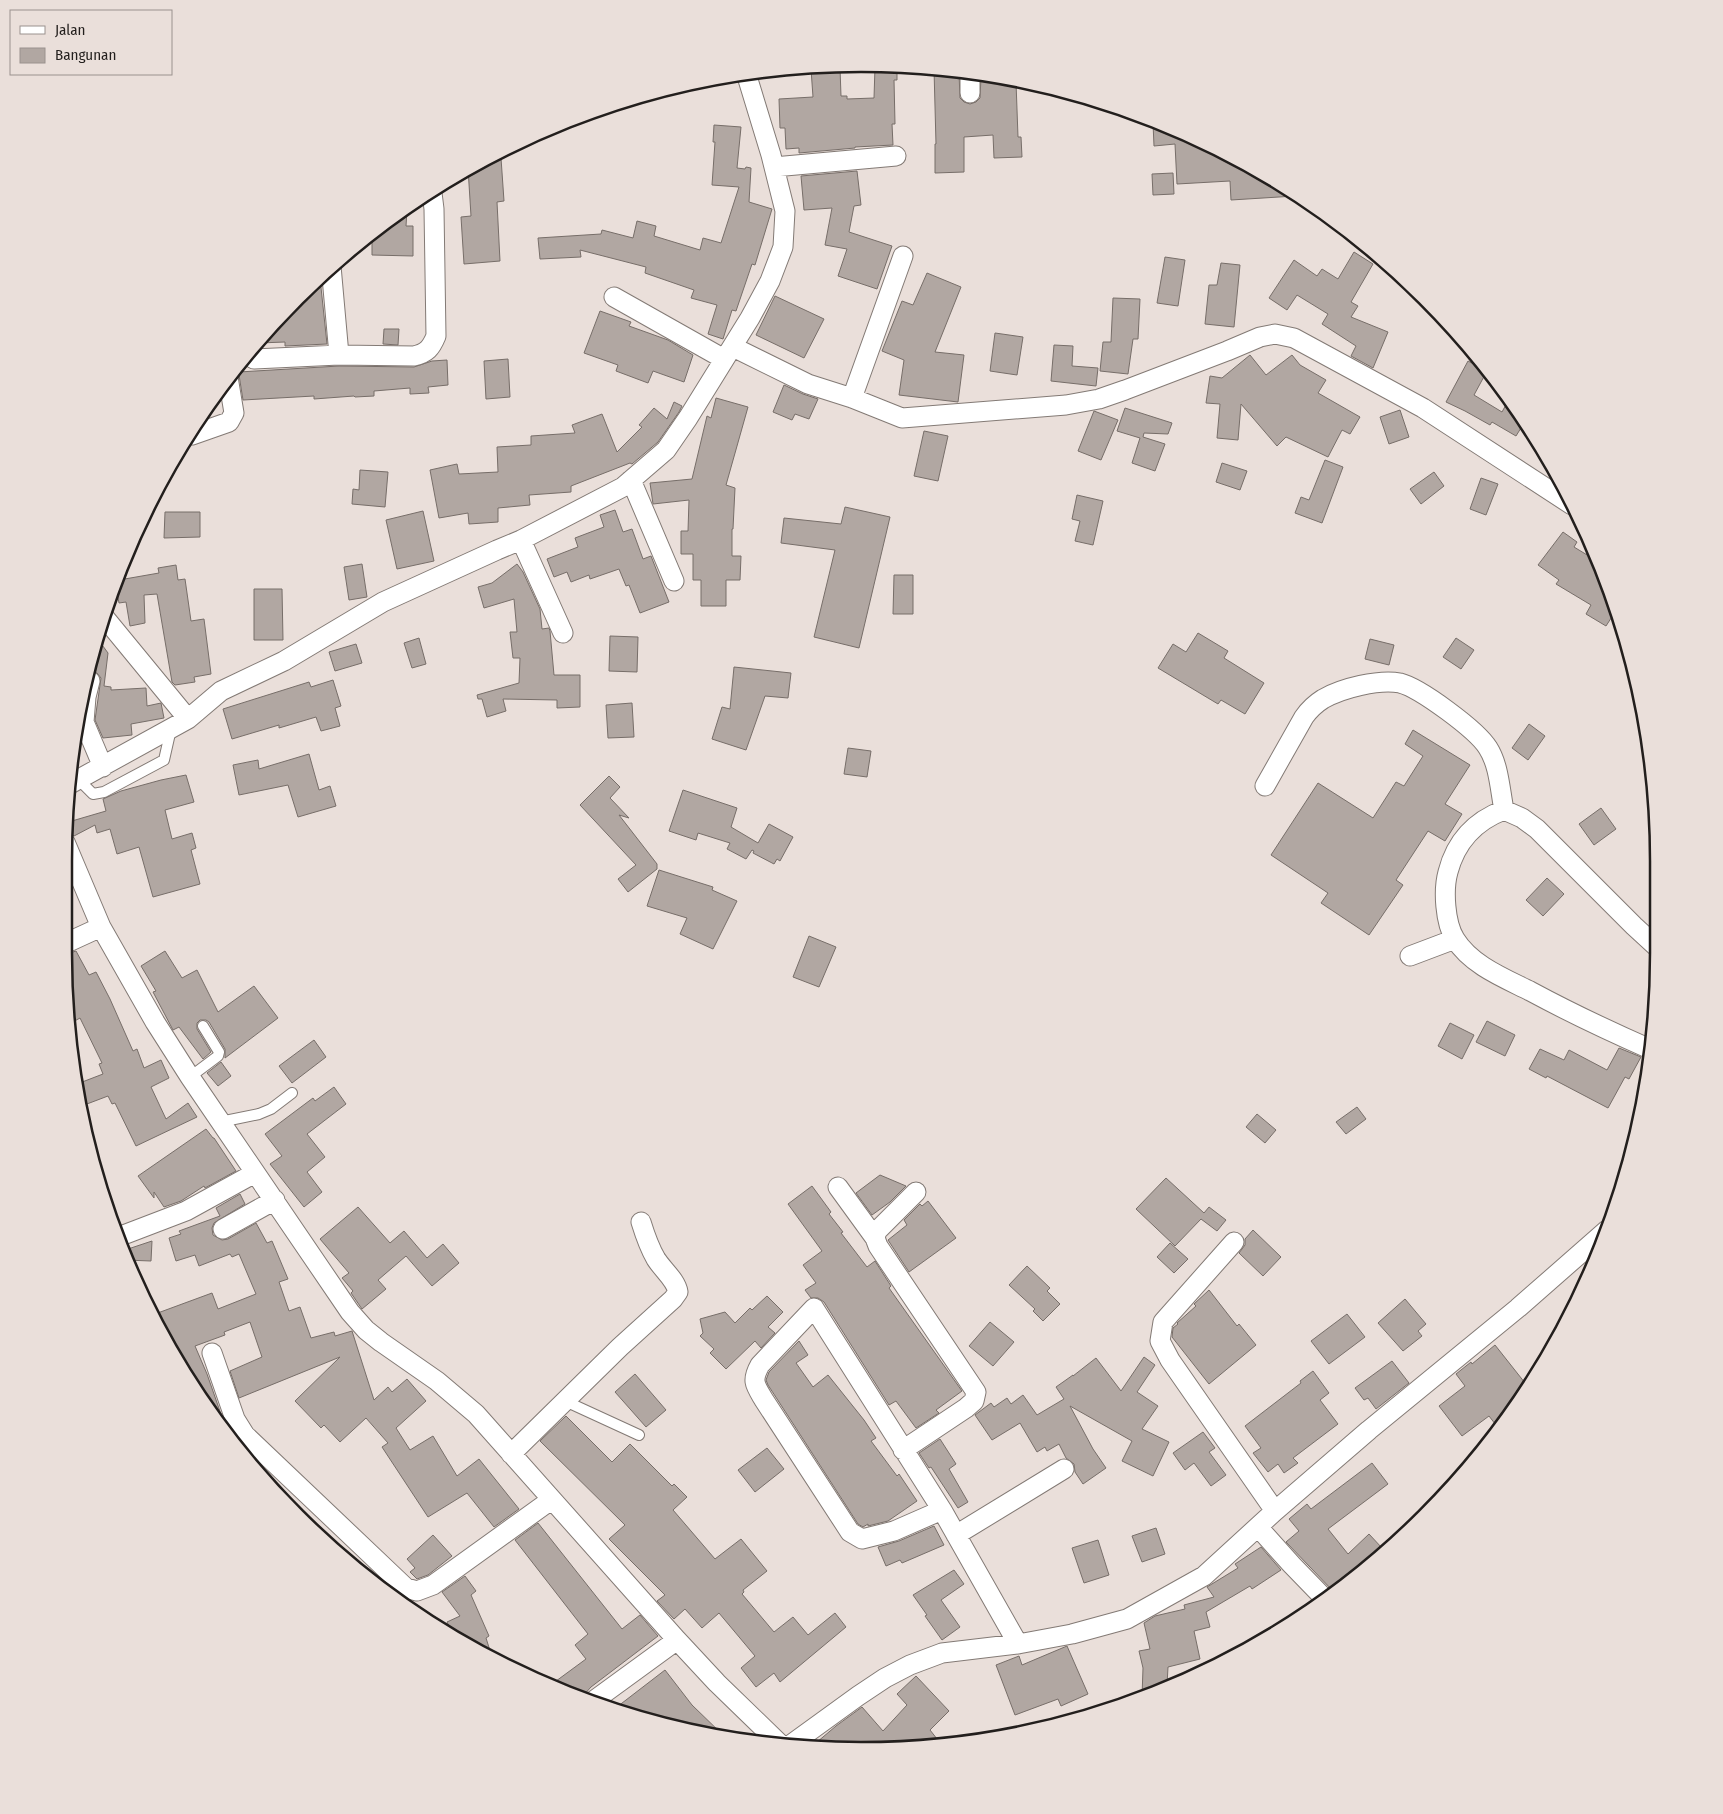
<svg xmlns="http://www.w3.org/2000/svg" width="1723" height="1814" viewBox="0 0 1723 1814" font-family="'Fira Sans Condensed',sans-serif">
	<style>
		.building { fill: #b1a7a2; stroke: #776e69 }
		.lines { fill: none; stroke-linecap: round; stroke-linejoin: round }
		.lane-casing { stroke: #837a75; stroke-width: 12 }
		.street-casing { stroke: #837a75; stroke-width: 21 }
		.lane { stroke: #fff; stroke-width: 10 }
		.street { stroke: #fff; stroke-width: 19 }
		.rim { fill: none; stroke: #231f1d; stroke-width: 2.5 }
	</style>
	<rect width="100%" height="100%" fill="#eadfda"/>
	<path class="building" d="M897 66V80H894L895 124H892L893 145 855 147V148L799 153V148L786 149 785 128H780L779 99 813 97 811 69 840 68 841 96H847V99L874 98 875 67Z
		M934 69 959 73 960 98 964 102 970 104 976 102 980 98 981 77 1016 82 1018 137H1021L1022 157 994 158 993 135 964 137V172L935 173V144H936Z
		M1153 123 1215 146 1295 196 1231 200 1230 181 1177 184 1175 144 1154 146Z
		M714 125 741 127 737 168 745 169 746 167 751 168 749 202 772 209 755 265 752 264 736 311 732 310 723 339 708 334 717 305 691 298 694 290 645 273 646 267 580 250 581 257 540 259 538 238 601 234 602 230 633 238 637 221 656 226 654 236 700 250 703 238 721 243 739 187 712 185 715 142H713Z
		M501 158 504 201 497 202 500 261 464 264 461 217 471 216 468 168 487 159Z
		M857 171 861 205 854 206 849 232 892 246 877 289 838 276 847 249 825 245 832 208 804 210 801 176Z
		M1173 173 1174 194 1153 195 1152 174Z
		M407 210 406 226H413V256L372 255V235Z
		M1354 252 1373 264 1351 302 1358 306 1351 317 1388 332 1373 368 1351 356 1356 346 1322 324 1328 314 1297 295 1287 310 1269 298 1294 260 1317 276 1322 269 1338 279Z
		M1165 257 1185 260 1178 306 1157 303Z
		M1221 263 1240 265 1234 327 1205 324 1209 285H1217Z
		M927 273 961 287 935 352 964 355 958 402 899 395 904 360 882 351 902 301 913 305Z
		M320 278 327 344 285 346V342L259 343Z
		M775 296 824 319 804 358 756 335Z
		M1113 298 1140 299 1138 339H1133L1128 374 1100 371 1103 342H1111Z
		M600 311 631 322 629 326 668 340 693 355 684 382 653 371 648 383 616 371 618 365 584 353Z
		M384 329H399L398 345 383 344Z
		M995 333 1023 337 1017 375 990 371Z
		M1054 345 1073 346 1072 366 1098 368 1096 386 1051 381Z
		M1250 355 1266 375 1292 355 1300 365 1326 380 1318 393 1360 417 1350 434 1342 430 1328 457 1286 437 1277 446 1241 404 1238 440 1217 438 1220 404 1206 403 1210 376 1222 378Z
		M508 359 510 397 486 399 484 361Z
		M447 360 448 385 428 387 429 393 410 394V388L374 391V396L355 397 354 396 314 399V396L243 400 239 375V372L339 366 414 367 432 361Z
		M1468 361 1487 371 1474 395 1502 412 1508 401 1524 423 1516 436 1492 422 1490 425 1465 411 1446 402Z
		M784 385 803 394 818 399 809 419 795 414 792 420 773 412Z
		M716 398 748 407 726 485 735 488 733 529H732V556H741L740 580H726V606H701V580H693V554H681V531H688L689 500 653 504 650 483 692 479 707 416 711 418Z
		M674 402 682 406 679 412 658 442 632 464 630 463 571 486V492L529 495 530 505 498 508V522L469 524 468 513 439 518 430 470 457 464 459 474 498 472 497 447 531 445V436L575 433 572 425 602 414 617 452 642 427 639 425 654 408 667 419Z
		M1125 408 1172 423 1168 434 1144 433 1143 437 1165 444 1155 471 1132 463 1140 438 1117 431Z
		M1400 410 1409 437 1389 444 1380 417Z
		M1094 411 1118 420 1101 460 1078 451Z
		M924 431 948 436 938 481 914 476Z
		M1325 460 1343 467 1322 523 1295 513 1301 497 1309 500Z
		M1222 463 1247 471 1240 490 1216 482Z
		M360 470 388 472 385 507 352 504 353 489 359 490Z
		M1434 472 1444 486 1421 504 1410 489Z
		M1481 478 1498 484 1486 515 1470 509Z
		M1077 495 1103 501 1093 545 1075 541 1080 521 1072 519Z
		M845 507 890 517 859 648 814 637 835 550 781 543 784 518 841 524Z
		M615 510 623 532 632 529 643 559 651 556 669 602 640 613 629 585 626 586 619 569 590 579 589 575 571 582 567 572 554 577 547 559 578 547 575 538 604 527 600 515Z
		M423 511 434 561 397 569 386 520Z
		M165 512H200V537L164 538Z
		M1563 532 1577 542 1574 547 1597 561 1614 599 1608 608 1615 612 1606 626 1586 614 1591 605 1556 584 1559 580 1538 565Z
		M362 564 367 597 349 600 344 567Z
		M517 564 523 572 540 609 542 629 549 628 550 631 554 675H580V707L557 708V700L503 699 506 711 487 717 482 699H478L477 695 519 683 520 658H513L510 632H517L514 599 484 608 478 587 492 583Z
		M176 565 178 580 185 579 191 621 204 619 211 674 194 677 195 682 175 685 172 682 157 594 144 595 145 623 130 626 126 602 119 603 116 588 119 580 159 573 158 568Z
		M894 575H913V614H893Z
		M254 589H282L283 640H254Z
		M1198 633 1228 651 1224 658 1264 683 1245 714 1221 700 1218 704 1158 668 1173 644 1186 652Z
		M610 636 638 637 637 672 609 671Z
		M97 638 108 653 104 686 111 687V690L146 688 147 706 161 703 164 718 131 724 132 735 103 738 95 720 101 678 97 673 88 670 91 655Z
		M419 638 426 664 412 668 404 643Z
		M1456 638 1474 650 1461 669 1443 657Z
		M1370 639 1394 645 1389 665 1365 659Z
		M356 644 362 663 335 671 329 652Z
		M734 667 791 673 788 698 765 696 746 750 712 739 722 707 730 709Z
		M333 680 341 706 335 708 340 726 321 731 316 717 279 728V725L232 739 223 709 309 682 311 687Z
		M632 703 634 737 608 738 606 705Z
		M1529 724 1545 736 1528 760 1512 748Z
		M1413 730 1470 765 1445 804 1462 814 1445 841 1428 831 1396 880 1403 885 1369 935 1321 903 1328 893 1271 855 1318 783 1373 818 1396 782 1404 786 1423 756 1405 744Z
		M848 748 871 751 867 777 844 774Z
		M309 754 319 790 330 786 336 806 298 817 288 785 239 795 233 765 258 760 259 769Z
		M186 775 194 802 165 810 172 839 192 833 196 848 191 850 200 884 153 897 139 847 117 854 110 829 97 833 95 825 74 836 71 833 65 831V823L106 811 103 799 121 791 161 780Z
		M609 776 620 787 610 798 629 818 619 815 657 864V869L628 892 618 879 636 865 580 805Z
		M683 790 737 808 731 827 758 843 769 824 793 837 780 861 777 859 774 864 753 853 754 851 752 850 746 859 727 849 730 843 698 833 696 840 669 831Z
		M1601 808 1616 829 1594 845 1579 824Z
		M659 870 713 887 712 890 737 901 713 949 680 934 687 918 647 906Z
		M1547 878 1564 894 1543 916 1526 900Z
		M809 936 836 947 819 987 793 977Z
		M76 951 89 975 96 972 110 999 133 1051 137 1049 144 1068 161 1060 169 1078 151 1087 166 1119 188 1103 197 1117 136 1146 115 1103 112 1104 108 1096 79 1107 77 1084 103 1074 99 1064 102 1063 80 1018 71 1023 64 955Z
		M165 951 182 978 197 970 218 1012 254 986 278 1018 225 1058V1049L209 1022 206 1020H200L197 1023V1029L211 1052 203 1059 179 1027 173 1030 153 992 156 991 141 966Z
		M1487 1021 1515 1035 1505 1056 1476 1042Z
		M1450 1023 1474 1035 1462 1059 1438 1046Z
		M314 1040 326 1057 292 1083 279 1066Z
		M1619 1048 1641 1057 1629 1079 1625 1077 1608 1108 1547 1076 1546 1078 1529 1069 1540 1049 1564 1060 1569 1050 1607 1070Z
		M221 1062 231 1076 218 1086 207 1073Z
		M334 1087 346 1104 307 1134 325 1157 307 1172 322 1192 304 1207 270 1164 282 1156 265 1134 313 1098 315 1101Z
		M1357 1107 1366 1119 1346 1134 1336 1122Z
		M1257 1114 1276 1130 1265 1143 1246 1127Z
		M206 1129 213 1138H214L236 1171 205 1188 204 1186 181 1201 164 1207 154 1192V1198L138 1176Z
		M880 1175 906 1186 890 1202 872 1215 856 1193Z
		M1166 1178 1204 1213 1209 1207 1226 1220 1217 1231 1201 1219 1175 1246 1136 1209Z
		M812 1186 831 1212 829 1214 843 1232 841 1233 867 1267 875 1261 891 1286 889 1288 962 1391 936 1410 939 1413 916 1428 896 1401 889 1405 824 1302 818 1298H811L805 1290 816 1283 803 1265 822 1251 788 1204Z
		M240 1194 245 1204 214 1223 212 1228 213 1235 222 1240 228 1239 256 1223 267 1243 272 1241 288 1279 279 1282 289 1311 300 1307 311 1338 334 1332 335 1336 352 1331 374 1400 388 1387 392 1392 407 1379 426 1401 396 1428 410 1450 433 1436 457 1476 479 1459 519 1509 494 1527 467 1493 428 1517 382 1447 388 1443 366 1418 340 1442 324 1425 321 1428 295 1401 340 1357 239 1398 230 1371 262 1357 250 1322 224 1332 225 1335 195 1346 207 1374 223 1420 218 1422 198 1396 155 1314 212 1293 218 1309 256 1294 239 1254 232 1257 230 1254 199 1266 195 1255 176 1261 169 1238 181 1234 179 1231 220 1216 216 1208Z
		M928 1201 956 1238 909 1272 888 1240 907 1225 904 1220 920 1204 922 1206Z
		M358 1207 390 1243 404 1231 427 1258 443 1244 459 1263 432 1286 406 1256 378 1280 386 1289 362 1309 351 1293 353 1291 342 1278 349 1273 320 1239Z
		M1253 1230 1281 1257 1263 1276 1239 1253 1245 1245V1239Z
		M152 1241 151 1261 125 1260 122 1251Z
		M1170 1243 1188 1259 1174 1273 1157 1257Z
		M1027 1266 1050 1288 1047 1291 1060 1304 1043 1321 1033 1311 1035 1309 1009 1285Z
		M1209 1290 1237 1326 1239 1324 1256 1345 1209 1384 1172 1337 1173 1328 1178 1324 1177 1323 1196 1306 1194 1304Z
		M767 1296 783 1312 768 1327 775 1333 761 1348 755 1341 726 1369 710 1353 714 1349 700 1336 703 1333 700 1319 725 1312 735 1323 750 1308 752 1310Z
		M1405 1299 1426 1324 1418 1331 1422 1336 1403 1351 1378 1323Z
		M1347 1314 1365 1337 1329 1364 1311 1341Z
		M990 1322 1014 1342 993 1366 969 1346Z
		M799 1341 808 1355 796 1363 813 1387 828 1375 864 1420 876 1438 871 1441 897 1476 899 1474 917 1501 888 1521 868 1526V1524L863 1527 858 1524 768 1385 766 1380 769 1372Z
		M1495 1345 1529 1388 1499 1429 1489 1416 1462 1436 1439 1406 1465 1386 1456 1374 1471 1362 1472 1364Z
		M1144 1357 1155 1365 1137 1392 1158 1406 1142 1429 1169 1442 1153 1476 1122 1461 1132 1441 1070 1406 1093 1449 1106 1468 1083 1484 1075 1472 1074 1464 1066 1458 1059 1444 1047 1451 1045 1447 1037 1452 1020 1423 992 1440 975 1415 991 1403 994 1407 1007 1398 1011 1404 1023 1395 1037 1415 1064 1399 1056 1387 1073 1375V1376L1096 1358 1121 1391Z
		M1392 1361 1409 1383 1376 1409 1368 1398 1364 1400 1355 1388Z
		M1313 1371 1329 1393 1320 1400 1338 1424 1293 1458 1298 1463 1284 1473 1278 1464 1268 1472 1253 1453 1261 1448 1245 1426 1301 1383 1300 1381Z
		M635 1374 666 1410 646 1427 615 1392Z
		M566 1416 612 1462 630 1444 672 1486 674 1484 687 1497 673 1510 715 1559 741 1539 767 1571 743 1590 744 1592 742 1594 774 1632 793 1617 808 1635 835 1613 846 1627 780 1682 774 1673 756 1687 741 1668 755 1656 719 1613 702 1628 685 1609 674 1619 657 1601 665 1595 609 1539 625 1525 540 1441Z
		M1203 1432 1215 1448 1209 1452 1226 1475 1211 1486 1194 1463 1185 1470 1173 1453Z
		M940 1439 956 1464 949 1469 968 1502 958 1508 931 1467 929 1468 919 1453Z
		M767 1448 784 1469 755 1492 738 1470Z
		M1372 1463 1388 1484 1328 1529 1348 1554 1369 1534 1382 1548 1348 1581 1333 1591 1286 1542 1299 1531 1289 1519 1307 1504 1311 1509Z
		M538 1523 622 1629 640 1615 658 1636 591 1687 582 1697 552 1684 586 1659 575 1645 588 1634 515 1540Z
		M934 1526 944 1545 902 1563 900 1560 886 1566 878 1547 899 1541Z
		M1156 1528 1165 1554 1142 1562 1132 1536Z
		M433 1535 452 1556 428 1575 417 1579 410 1572 415 1568 407 1559Z
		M1098 1540 1109 1575 1084 1583 1072 1548Z
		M1261 1547 1281 1570 1252 1589 1250 1586 1206 1612 1210 1627 1194 1631 1200 1659 1168 1667 1167 1685 1142 1697 1143 1668 1139 1651 1150 1649 1144 1623 1155 1616 1185 1609 1184 1605 1214 1597 1207 1587 1238 1568 1235 1564Z
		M954 1570 964 1584 941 1600 960 1627 942 1640 925 1616 927 1615 913 1595Z
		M465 1576 476 1591 471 1595 489 1636 486 1638 492 1657 463 1644 454 1637 447 1622 460 1616 442 1592Z
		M1067 1646 1088 1694 1061 1706 1058 1699 1015 1715 996 1665 1019 1656 1022 1665Z
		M665 1670 692 1705 725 1737 706 1735 613 1710Z
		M916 1676 949 1711 930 1730 941 1744 810 1748 836 1726 862 1707 883 1731 907 1705 897 1694Z"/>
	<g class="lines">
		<g class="lane-casing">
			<path id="lane" d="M79 780 93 794 104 792 164 760 171 729
				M190 1077 218 1056 219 1052 203 1026
				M220 1122 259 1114 271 1109 292 1093
				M565 1401 639 1435"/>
		</g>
		<g class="street-casing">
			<path id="street" d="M970 93V75
				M774 167 896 156
				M331 266 339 355
				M614 297 724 359
				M733 347 808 384 852 398 902 418 1066 405 1099 399 1125 390 1227 351 1260 337 1275 334 1294 338 1423 408 1572 505
				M248 355 254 359 339 355 414 356C427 353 431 348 436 336L434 209 432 193
				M852 398 903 256
				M192 435 229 422 234 413 228 377
				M631 480 674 581
				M521 540 563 633
				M105 618 188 719
				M90 681 86 697 84 722 103 767
				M70 784 188 719 221 691 284 661 383 602 497 550 521 540 623 487 666 450 688 418 750 318 770 281 783 247 785 211 771 155 746 73
				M1265 786 1304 717C1309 710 1315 704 1323 699 1342 688 1379 679 1400 683 1420 688 1477 730 1488 748 1499 765 1500 790 1504 810L1522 818 1537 829 1634 926 1659 949
				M1504 810C1475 821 1456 841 1448 872 1443 890 1445 923 1455 939 1471 965 1504 978 1530 991 1569 1012 1609 1031 1650 1049
				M65 842 101 927 155 1022 190 1077 350 1312 366 1330 381 1342 437 1381 476 1414 677 1640 717 1683 781 1745
				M64 944 101 927
				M1410 956 1455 939
				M838 1187 875 1238
				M223 1229 275 1200
				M118 1237 186 1211 255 1173
				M1234 1242 1163 1322 1160 1341 1170 1360 1275 1511
				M212 1353 235 1419 245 1435 406 1588 417 1591 433 1585 551 1500
				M903 1450 966 1408 974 1401 976 1392 878 1246 875 1238 877 1231 916 1192
				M511 1454 620 1347 673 1299 678 1292C676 1280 663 1270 656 1259 649 1247 645 1235 641 1222
				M942 1510 894 1531 862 1539 850 1532 764 1400C755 1385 751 1381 760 1365L814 1308 942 1510 1018 1644
				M1258 1527 1292 1565 1324 1598
				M956 1535 1064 1469
				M592 1702 677 1640
				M789 1746 858 1696 885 1678 910 1665 942 1653 1018 1644 1072 1634 1127 1619 1204 1576 1275 1511 1369 1430 1518 1308 1607 1230"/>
		</g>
		<use href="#lane" class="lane"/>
		<use href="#street" class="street"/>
	</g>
	<path d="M0 0H1723V1814H0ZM861 72H861A789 789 0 0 1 1650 861V953A789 789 0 0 1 861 1742H861A789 789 0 0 1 72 953V861A789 789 0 0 1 861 72Z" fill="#eadfda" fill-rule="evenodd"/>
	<path class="rim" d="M861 72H861A789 789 0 0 1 1650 861V953A789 789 0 0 1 861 1742H861A789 789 0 0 1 72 953V861A789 789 0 0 1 861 72Z"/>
	<rect x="10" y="10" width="162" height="65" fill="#eadfda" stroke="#9a928e"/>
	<rect x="20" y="26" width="25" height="8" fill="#ffffff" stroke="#9a928e"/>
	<text x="55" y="35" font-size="15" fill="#231f1d">Jalan</text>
	<rect x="20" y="48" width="25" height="15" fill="#b1a7a2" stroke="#9a928e"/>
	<text x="55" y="60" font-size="15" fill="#231f1d">Bangunan</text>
</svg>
